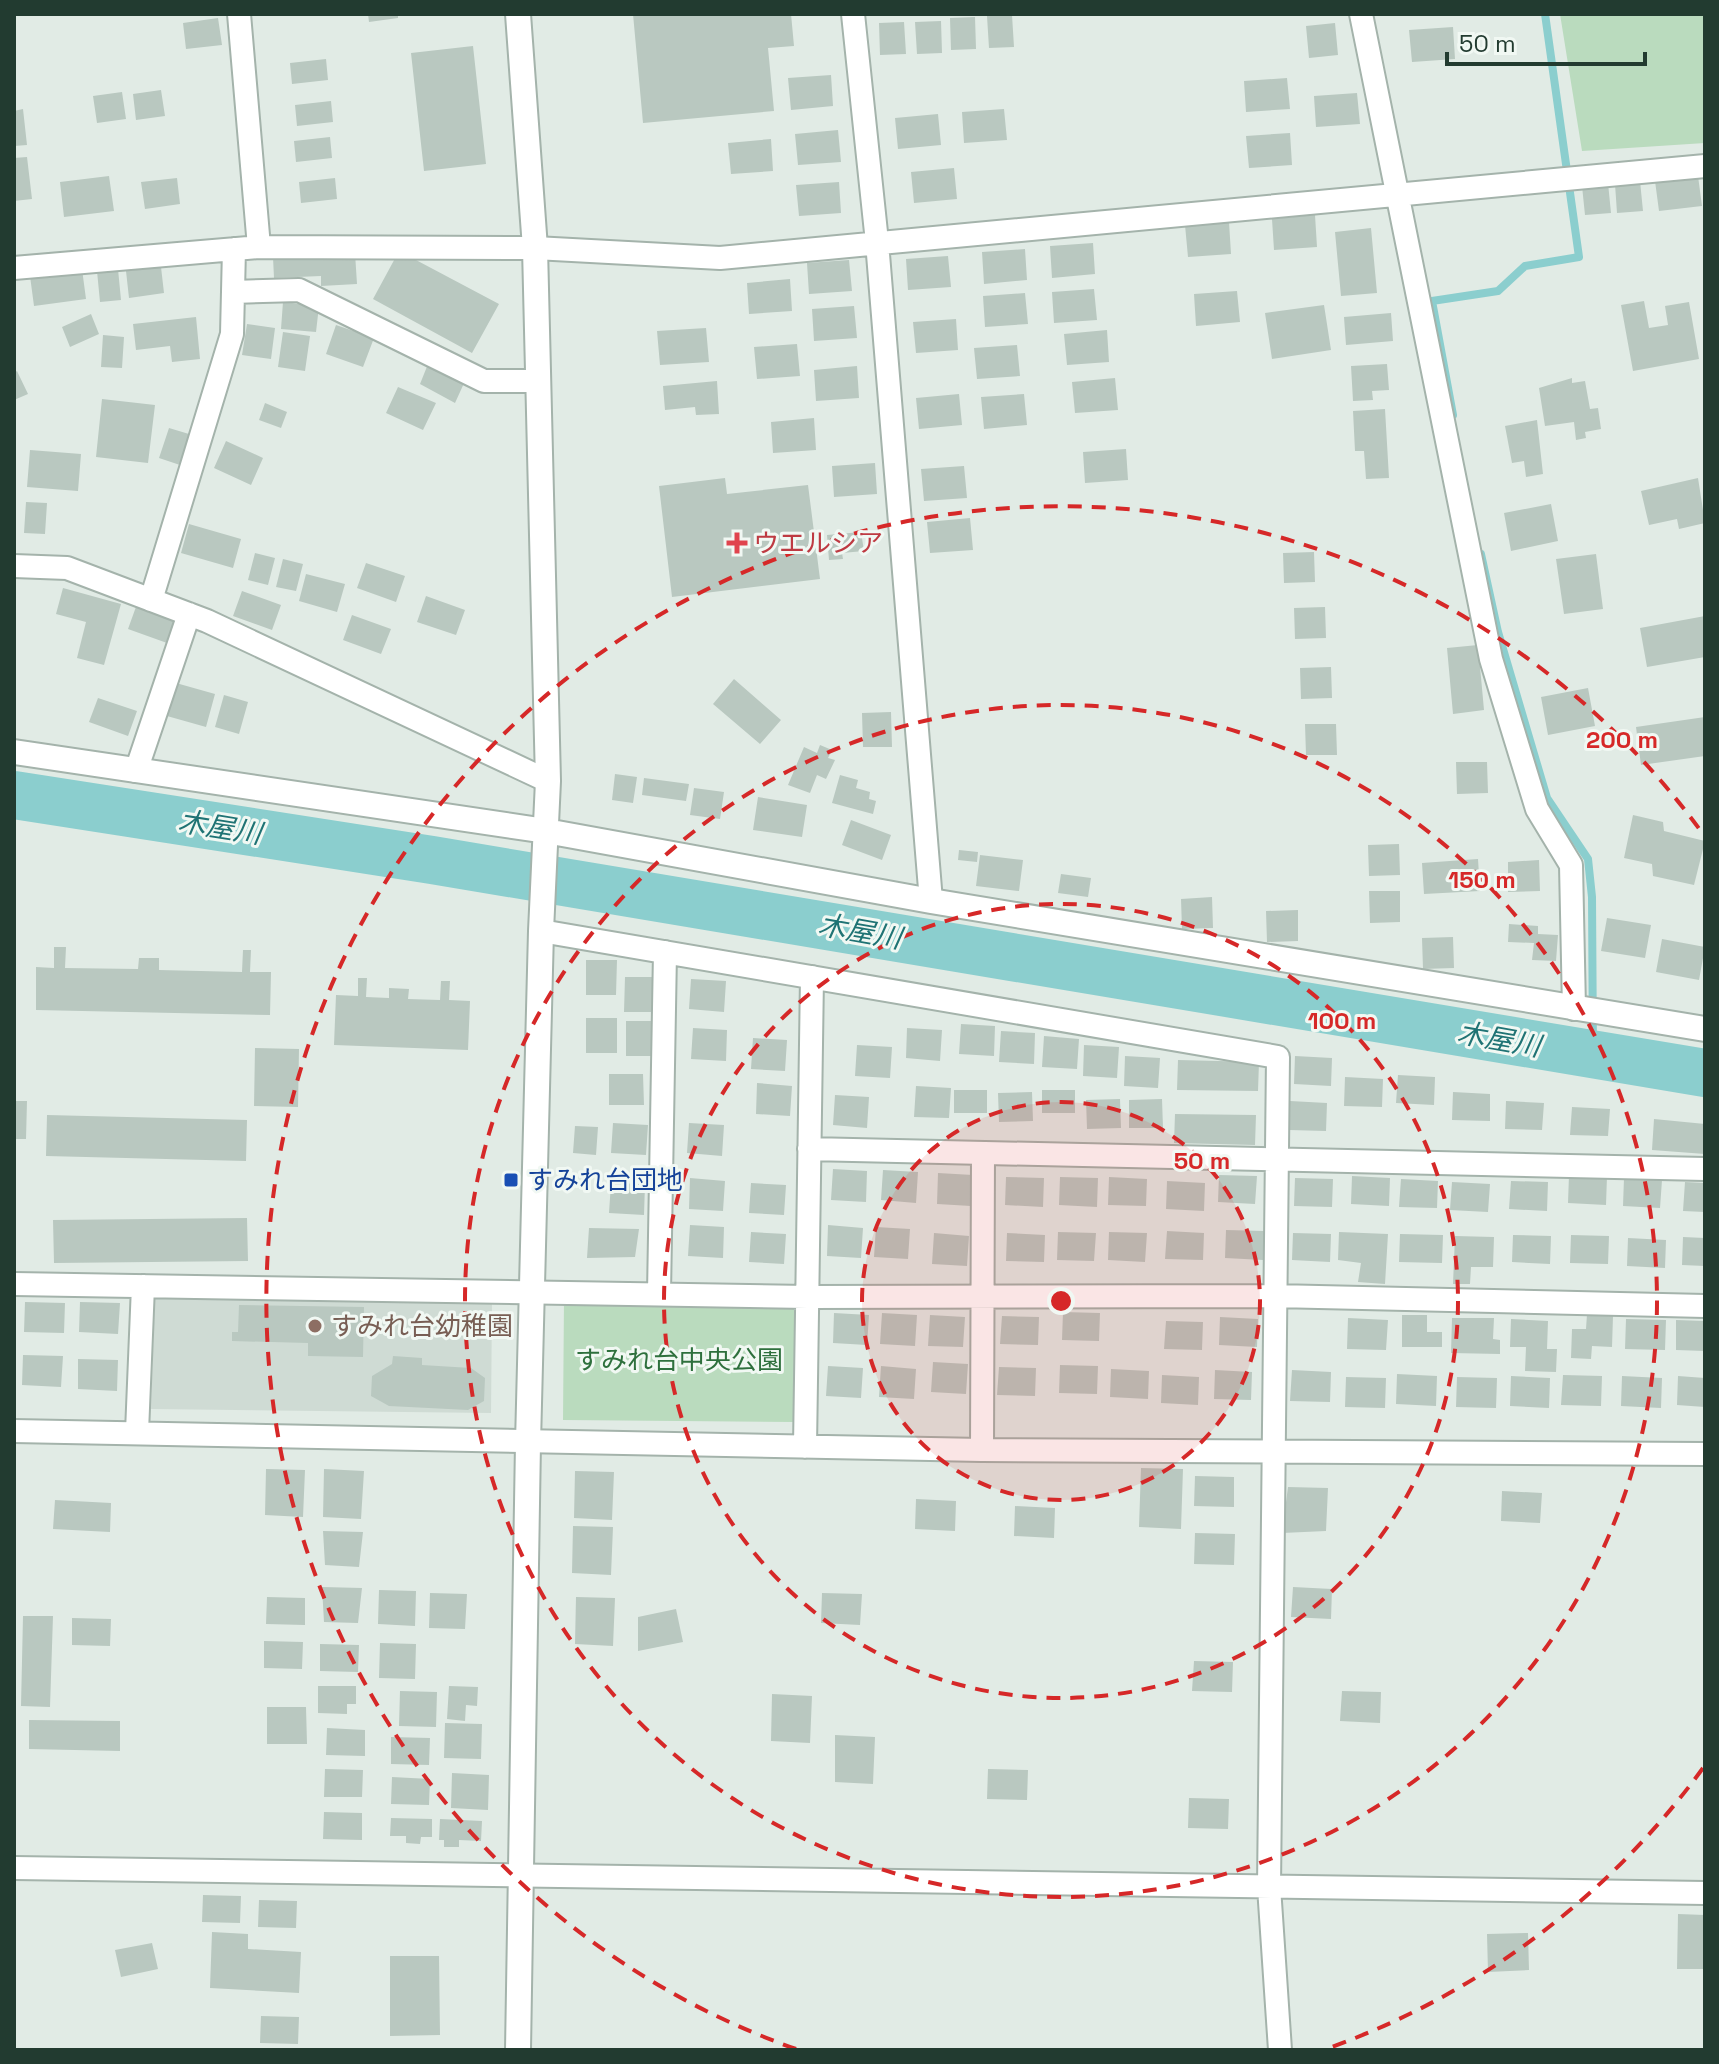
<svg xmlns="http://www.w3.org/2000/svg" width="1719" height="2064" viewBox="0 0 1719 2064" font-family="'Space Grotesk','Noto Sans JP',sans-serif">
	<style>
		.built { fill: #cfdbd4 }
		.green { fill: #badbbe }
		.lines { fill: none; stroke-linecap: round; stroke-linejoin: round }
		.stream { stroke: #8bcece; stroke-width: 8 }
		.river { stroke: #8bcece; stroke-width: 48 }
		.building { fill: #b9c8c0 }
		.minor-casing { stroke: #a4b3ab; stroke-width: 26 }
		.tertiary-casing { stroke: #a4b3ab; stroke-width: 28 }
		.minor { stroke: #fff; stroke-width: 22 }
		.tertiary { stroke: #fff; stroke-width: 24 }
		.ring { fill: none; stroke: #d62828; stroke-width: 4; stroke-dasharray: 14 10 }
		.health-dot { fill: #e0444e; stroke: #f1f8f3; stroke-width: 3 }
		.transit-dot { fill: #1a4fb4; stroke: #f1f8f3; stroke-width: 3 }
		.education-dot { fill: #8d6e63; stroke: #f1f8f3; stroke-width: 3 }
		.labels { text-anchor: middle; dominant-baseline: central; stroke-width: 6; stroke-linejoin: round; paint-order: stroke }
		.health-label { font-size: 26px; fill: #be3a42; stroke: #f1f8f3; text-anchor: start }
		.transit-label { font-size: 26px; fill: #164399; stroke: #f1f8f3; text-anchor: start }
		.education-label { font-size: 26px; fill: #785e54; stroke: #f1f8f3; text-anchor: start }
		.park-label { font-size: 26px; fill: #2e703d; stroke: #f1f8f3 }
		.water-label { font-size: 28px; font-style: italic; fill: #1f7374; stroke: #f1f8f3 }
		.centre { fill: #d62828; stroke: #f1f8f3; stroke-width: 4 }
		.ring-label { font-size: 24px; text-anchor: middle; font-weight: bold; fill: #d62828; stroke: #f1f8f3; stroke-width: 6; stroke-linejoin: round; paint-order: stroke }
	</style>
	<rect width="100%" height="100%" fill="#e1ebe5"/>
	<path class="built" d="M155 1294 492 1303 491 1413 151 1409Z"/>
	<path class="green" d="M1560 14H1703L1705 143 1582 151Z
		M564 1299 794 1301V1422L563 1420Z"/>
	<g class="lines">
		<path class="stream" d="M1453 415 1432 301 1498 291 1525 266 1579 257 1545 14
			M1481 554 1498 632 1547 798 1588 859 1592 897 1593 1055"/>
		<path class="river" d="M14 795 432 860 1705 1073"/>
	</g>
	<path class="building" d="M368 14H398V18L369 22Z
		M633 14H791L794 46 768 48 774 111 643 123Z
		M1012 15 1014 47 989 48 987 16Z
		M975 17 976 49 951 50 950 18Z
		M218 18 222 45 186 49 183 23Z
		M941 21 942 53 917 54 915 22Z
		M904 22 906 54 880 55 879 23Z
		M1335 23 1338 55 1309 58 1306 26Z
		M1453 27 1455 59 1412 62 1409 30Z
		M473 46 486 164 424 171 411 53Z
		M326 59 328 80 292 84 290 63Z
		M831 75 833 106 791 110 788 78Z
		M1287 78 1290 109 1246 112 1244 81Z
		M161 90 165 116 136 120 133 94Z
		M122 92 126 119 97 123 93 96Z
		M1357 93 1360 124 1316 127 1314 96Z
		M331 101 333 122 297 126 295 105Z
		M23 109 27 145 14 146V111Z
		M1004 109 1007 140 964 143 962 112Z
		M938 114 941 145 898 149 895 118Z
		M838 130 841 162 798 165 795 134Z
		M1290 133 1292 165 1249 168 1246 136Z
		M330 137 332 158 296 162 294 141Z
		M771 139 773 171 731 174 728 143Z
		M27 157 32 199 14 201V158Z
		M954 168 957 199 914 203 911 172Z
		M109 176 114 211 64 217 60 182Z
		M1698 176 1702 206 1659 211 1655 181Z
		M177 178 180 204 145 209 141 182Z
		M335 178 337 199 301 203 299 182Z
		M1640 181 1643 211 1617 213 1615 184Z
		M839 182 841 213 799 216 796 185Z
		M1608 183 1611 213 1585 215 1582 186Z
		M1315 215 1317 247 1274 250 1272 219Z
		M1229 222 1231 254 1188 257 1185 225Z
		M1371 228 1377 293 1341 296 1335 232Z
		M1093 243 1095 274 1052 278 1050 246Z
		M1025 249 1027 280 984 284 982 252Z
		M399 251 499 304 472 353 373 299Z
		M355 253 357 284 321 286V276L274 278 273 257Z
		M948 256 951 287 908 290 906 259Z
		M849 260 852 291 809 294 807 263Z
		M161 267 164 293 129 298 126 271Z
		M82 269 86 299 34 306 30 276Z
		M118 269 121 300 100 302 97 271Z
		M790 279 792 311 749 314 747 283Z
		M1094 289 1097 320 1054 323 1052 292Z
		M1237 291 1240 322 1196 326 1194 294Z
		M1025 293 1028 324 985 327 983 296Z
		M1644 301 1649 328 1668 325 1665 306 1689 302 1699 359 1633 371 1621 305Z
		M283 302 319 306 316 332 281 329Z
		M1324 305 1331 350 1272 359 1265 313Z
		M854 306 857 338 814 341 812 309Z
		M1391 313 1393 341 1346 345 1344 317Z
		M91 314 99 334 70 347 62 327Z
		M196 317 200 359 172 362 170 346 136 350 133 324Z
		M956 319 958 350 916 353 913 322Z
		M247 324 275 328 271 359 242 355Z
		M336 325 374 338 363 367 326 354Z
		M706 328 709 362 660 365 657 331Z
		M1107 330 1109 362 1067 365 1064 334Z
		M283 332 310 336 305 371 278 367Z
		M103 335 124 337 122 368 101 367Z
		M797 344 800 376 757 379 754 347Z
		M1017 345 1020 376 977 379 974 348Z
		M428 364 465 381 455 403 420 384Z
		M1387 364 1389 390 1372 391 1373 400 1353 401 1351 366Z
		M857 366 859 398 816 401 814 370Z
		M17 371 28 394 14 400V373Z
		M1115 378 1118 410 1075 413 1072 382Z
		M1572 378V383L1585 381 1590 409 1598 408 1601 429 1585 432 1586 438 1576 440 1574 422 1545 426 1539 388Z
		M717 381 719 414 696 415 695 407 665 410 663 386Z
		M398 387 436 403 423 430 386 413Z
		M959 394 962 425 919 429 916 398Z
		M1024 394 1027 425 984 429 981 397Z
		M102 399 155 405 148 463 96 457Z
		M265 403 287 412 281 428 259 420Z
		M1385 409 1389 478 1366 479 1364 451H1355L1353 411Z
		M814 418 816 450 773 453 771 422Z
		M1537 420 1543 474 1526 477 1524 461 1512 463 1505 426Z
		M169 428 189 434 180 465 159 458Z
		M226 441 263 458 251 485 214 468Z
		M1126 449 1128 480 1085 483 1083 452Z
		M30 450 81 454 78 491 27 487Z
		M875 463 877 494 834 497 832 466Z
		M964 466 967 498 924 501 921 469Z
		M725 478 727 494 808 485 820 579 672 597 659 486Z
		M1698 478 1705 523 1679 529 1677 519 1649 525 1641 491Z
		M26 502 47 503 45 534 24 533Z
		M1551 504 1558 541 1511 551 1504 513Z
		M970 518 973 550 930 553 927 522Z
		M189 524 241 539 233 568 181 553Z
		M861 532 864 551 842 553 843 559 829 560 827 535Z
		M1314 552 1315 582 1284 583 1283 553Z
		M255 553 275 558 268 585 248 580Z
		M1596 554 1603 609 1564 614 1556 559Z
		M283 559 303 564 296 591 276 587Z
		M366 563 405 576 396 602 357 588Z
		M306 574 345 584 337 612 299 601Z
		M63 588 121 604 104 665 77 658 86 622 56 614Z
		M242 591 281 605 272 630 233 616Z
		M426 596 465 610 456 635 417 622Z
		M137 604 176 618 167 643 128 629Z
		M1325 607 1326 638 1295 639 1294 608Z
		M352 615 391 629 381 654 343 640Z
		M1705 616V657L1647 667 1640 628Z
		M1478 645 1484 710 1453 714 1447 648Z
		M1331 667 1332 698 1301 699 1300 668Z
		M734 679 781 720 760 744 713 704Z
		M176 683 215 694 206 727 167 716Z
		M1588 688 1595 726 1548 735 1541 697Z
		M224 695 248 702 239 734 215 727Z
		M98 698 137 711 128 736 89 722Z
		M891 712 892 747H863L862 713Z
		M1705 717V756L1641 765 1636 727Z
		M1305 724H1336L1337 755H1306Z
		M820 745 832 750 828 758 835 760 826 779 817 775 810 793 788 785 804 747 817 753Z
		M1456 762H1487L1488 793 1457 794Z
		M615 774 637 777 633 803 612 800Z
		M840 775 858 780 856 788 870 792 869 799 876 801 873 814 832 803Z
		M644 778 689 784 686 801 642 795Z
		M694 788 724 792 720 819 690 815Z
		M758 797 807 805 802 837 753 830Z
		M1633 815 1663 822 1664 831 1705 841 1694 885 1653 876 1652 864 1624 858Z
		M851 820 891 835 882 860 842 845Z
		M1399 844 1400 875 1369 876 1368 845Z
		M959 850 978 852 977 862 958 860Z
		M980 855 1023 860 1019 891 976 886Z
		M1478 859 1480 891 1424 894 1422 863Z
		M1539 860 1540 891 1508 892V862Z
		M1061 874 1091 878 1088 897 1058 893Z
		M1369 891H1400V922L1370 923Z
		M1212 897 1213 928 1182 929 1181 899Z
		M1298 910V941L1267 942 1266 911Z
		M1607 918 1651 925 1645 958 1601 951Z
		M1509 924 1538 926V934L1558 935 1556 961 1532 960 1534 943 1508 942Z
		M1453 937 1454 968 1423 969 1422 938Z
		M1662 939 1705 947 1699 980 1656 972Z
		M54 947H66L65 968 138 969 139 958H159V970L242 972 243 950H251L250 972H271L270 1015 36 1010V967L54 968Z
		M586 960H617L616 995H586Z
		M625 977H655V1012H624Z
		M358 978H367L366 997 389 998V988L409 989 408 999 440 1000 441 981H450L449 1000 470 1001 468 1050 334 1045 336 995 358 996Z
		M691 979 726 981 724 1012 689 1009Z
		M586 1018H617V1053H586Z
		M626 1021H656V1056H626Z
		M961 1024 995 1026 994 1056 959 1054Z
		M693 1028 727 1030 726 1061 691 1059Z
		M907 1028 942 1030 940 1061 906 1058Z
		M1001 1031 1035 1033 1034 1064 999 1062Z
		M1044 1036 1079 1039 1077 1069 1042 1067Z
		M753 1038 787 1040 785 1071 751 1069Z
		M857 1045 892 1047 890 1078 855 1076Z
		M1084 1045 1119 1047 1117 1078 1083 1076Z
		M255 1048 299 1049 298 1107 254 1106Z
		M1125 1056 1160 1058 1158 1088 1124 1086Z
		M1295 1056 1332 1058 1331 1086 1294 1084Z
		M1178 1060 1259 1062 1258 1091 1177 1090Z
		M609 1074H643L644 1105H609Z
		M1398 1075 1435 1077 1434 1105 1396 1103Z
		M1345 1077 1383 1079 1382 1107 1344 1106Z
		M757 1083 792 1086 790 1116 756 1114Z
		M916 1086 951 1088 949 1118 914 1117Z
		M954 1090H987V1113H954Z
		M1042 1090H1075V1113H1042Z
		M1032 1092 1033 1121 999 1122 998 1093Z
		M1453 1092 1490 1094V1121L1452 1120Z
		M835 1095 869 1097 867 1128 833 1125Z
		M1120 1099 1121 1128 1087 1129 1086 1100Z
		M1162 1099 1163 1128H1129V1100Z
		M14 1101H27L26 1139H14Z
		M1290 1101 1327 1103 1326 1131 1289 1130Z
		M1506 1101 1544 1103 1542 1130 1505 1129Z
		M1572 1107 1610 1109 1608 1136 1570 1135Z
		M1175 1114 1256 1115 1255 1145 1174 1143Z
		M47 1115 247 1120 246 1161 46 1156Z
		M1654 1119 1705 1124V1154L1652 1150Z
		M613 1123 648 1125 646 1155 611 1153Z
		M689 1123 724 1125 722 1156 687 1153Z
		M575 1126 598 1127 596 1155 573 1153Z
		M833 1169 867 1171 866 1202 831 1200Z
		M883 1170 918 1172 916 1203 881 1200Z
		M938 1173 973 1175 971 1206 937 1204Z
		M1219 1175 1257 1176 1255 1204 1218 1202Z
		M1569 1175 1607 1176 1606 1205 1568 1203Z
		M1352 1176 1390 1178 1389 1206 1351 1204Z
		M1006 1177 1044 1178 1043 1207 1005 1205Z
		M1060 1177 1098 1178 1097 1207 1059 1205Z
		M1109 1177 1147 1179 1146 1206 1108 1205Z
		M690 1178 725 1181 723 1211 689 1209Z
		M1295 1178 1333 1179 1332 1207 1294 1206Z
		M1624 1178 1662 1180 1660 1208 1623 1206Z
		M1401 1179 1438 1181 1437 1208 1399 1207Z
		M1167 1181 1205 1183 1204 1211 1166 1209Z
		M1511 1181 1548 1182 1547 1211 1509 1209Z
		M1452 1182 1490 1184 1488 1212 1450 1210Z
		M1685 1182 1705 1183V1212L1683 1211Z
		M611 1183 645 1184 644 1215 609 1213Z
		M751 1183 786 1185 784 1215 749 1213Z
		M247 1218 248 1261 54 1263 53 1220Z
		M690 1225 724 1227 723 1258 688 1256Z
		M828 1225 863 1228 861 1258 827 1256Z
		M876 1227 910 1229 908 1259 874 1257Z
		M589 1228 639 1229 635 1257 587 1258Z
		M1226 1230 1264 1231 1263 1260 1225 1258Z
		M1167 1231 1204 1233 1203 1260 1165 1259Z
		M751 1232 786 1234 784 1264 749 1262Z
		M1058 1232 1096 1233 1094 1261 1057 1260Z
		M1109 1232 1147 1233 1145 1262 1108 1260Z
		M1339 1232 1388 1234 1385 1284 1358 1282 1361 1263 1338 1260Z
		M934 1233 969 1236 967 1266 932 1264Z
		M1007 1233 1045 1235 1044 1262 1006 1261Z
		M1293 1233 1331 1234 1330 1262 1292 1260Z
		M1400 1234 1443 1235 1442 1263 1399 1262Z
		M1513 1235 1551 1236 1550 1264 1512 1262Z
		M1571 1235 1609 1236 1608 1264 1570 1263Z
		M1455 1236 1494 1237 1493 1267H1471L1470 1284H1453Z
		M1683 1237 1705 1238V1266L1682 1265Z
		M1628 1238 1666 1240 1665 1268 1627 1266Z
		M25 1302 65 1303 64 1333 24 1332Z
		M80 1302 120 1303 118 1334 79 1332Z
		M239 1305 364 1307 363 1357 308 1356V1343L232 1341V1332H238Z
		M1063 1312 1100 1313 1099 1341 1062 1340Z
		M834 1313 869 1315 867 1345 833 1343Z
		M882 1313 917 1315 915 1346 880 1344Z
		M1587 1314 1613 1316 1612 1347 1592 1346 1591 1359 1571 1358 1572 1329H1586Z
		M930 1315 965 1317 963 1347 928 1346Z
		M1402 1315H1427V1332H1442V1347H1402Z
		M1002 1316 1039 1317 1038 1345 1000 1344Z
		M1220 1317 1258 1319 1257 1347 1219 1345Z
		M1348 1318 1388 1320 1386 1350 1347 1349Z
		M1452 1318H1494L1493 1339 1500 1340V1354L1451 1353Z
		M1511 1319 1548 1321 1547 1349H1557L1556 1372 1525 1371 1526 1347H1510Z
		M1626 1319 1666 1320 1665 1350 1625 1349Z
		M1676 1320 1705 1321V1351L1676 1350Z
		M1166 1321 1203 1322 1202 1350 1164 1349Z
		M23 1355 63 1356 61 1387 22 1385Z
		M393 1356 422 1358V1365L471 1368 485 1378 484 1401 468 1410 389 1406 371 1396 372 1376 392 1364Z
		M78 1359 118 1360 117 1391 78 1389Z
		M933 1362 968 1364 966 1394 931 1392Z
		M1060 1365 1098 1366 1097 1394 1059 1393Z
		M828 1366 863 1368 861 1398 826 1396Z
		M881 1366 916 1369 914 1399 879 1397Z
		M999 1367 1036 1368 1035 1396 997 1395Z
		M1111 1369 1149 1371 1148 1399 1110 1397Z
		M1215 1370 1252 1372 1251 1400 1214 1399Z
		M1292 1370 1331 1372 1330 1402 1290 1401Z
		M1397 1374 1437 1376 1436 1406 1396 1404Z
		M1162 1375 1199 1377 1198 1405 1161 1403Z
		M1563 1375 1602 1376 1601 1406 1561 1405Z
		M1511 1376 1550 1378 1549 1408 1510 1406Z
		M1622 1376 1662 1378 1661 1408 1621 1406Z
		M1678 1376 1705 1378V1407L1677 1405Z
		M1346 1377 1386 1378 1385 1408 1345 1407Z
		M1457 1377 1497 1378 1496 1408 1456 1407Z
		M1141 1468 1183 1469 1181 1529 1139 1527Z
		M266 1469 305 1470 303 1517 265 1515Z
		M324 1469 364 1471 361 1519 323 1517Z
		M575 1471 614 1472 612 1520 574 1518Z
		M1195 1476 1234 1477V1507L1194 1506Z
		M1288 1487 1328 1488 1326 1531 1282 1533Z
		M1502 1491 1542 1493 1540 1523 1501 1521Z
		M916 1499 956 1501 955 1531 915 1529Z
		M55 1500 111 1503 110 1532 53 1529Z
		M1015 1506 1055 1508 1054 1538 1014 1536Z
		M573 1526 613 1527 611 1575 572 1573Z
		M323 1531 363 1532 359 1567 325 1565Z
		M1195 1533 1235 1534 1234 1565 1194 1564Z
		M322 1587 362 1588 358 1623 324 1622Z
		M1293 1587 1332 1589 1331 1619 1291 1617Z
		M379 1590 416 1591 415 1626 378 1624Z
		M430 1593 467 1594 465 1629 429 1628Z
		M822 1593 862 1594 860 1625 821 1623Z
		M267 1597 305 1598V1625L266 1624Z
		M576 1597 615 1598 613 1646 575 1644Z
		M676 1609 683 1642 638 1651V1617Z
		M23 1616H53L50 1707 21 1706Z
		M72 1618 111 1619 110 1646 72 1645Z
		M264 1641 303 1642 302 1669 264 1668Z
		M380 1643 416 1644 415 1679 379 1678Z
		M320 1644 359 1645 358 1672 320 1671Z
		M1194 1661 1233 1662 1232 1692 1192 1691Z
		M318 1686H356V1704H347V1714L318 1713Z
		M449 1686 478 1687 477 1706 466 1705 465 1721 447 1719Z
		M400 1691 437 1692 436 1727 399 1726Z
		M1342 1691 1381 1692 1380 1723 1340 1721Z
		M772 1694 812 1696 810 1743 771 1741Z
		M267 1707H306L307 1744H267Z
		M29 1720 120 1721V1751L29 1749Z
		M445 1723 482 1724 481 1759 444 1758Z
		M327 1728 365 1730V1756L326 1755Z
		M835 1735 875 1737 873 1784 835 1782Z
		M391 1737 430 1738 429 1765 391 1764Z
		M325 1769 363 1770 362 1797H324Z
		M988 1769 1028 1770 1027 1800 987 1799Z
		M452 1773 489 1775 488 1810 451 1808Z
		M392 1777 430 1779 429 1805 391 1804Z
		M1189 1798 1229 1799 1228 1829 1188 1828Z
		M324 1812 362 1813V1840L323 1839Z
		M391 1818 432 1819V1837H421L420 1844 406 1843V1836H390Z
		M440 1819 482 1821 481 1841 459 1840V1847H444V1840H439Z
		M203 1895 241 1896 240 1923 202 1922Z
		M259 1900 297 1901 296 1928 258 1927Z
		M1678 1914 1705 1915V1969H1677Z
		M212 1932 248 1934V1949L301 1952 299 1993 210 1988Z
		M1528 1933 1529 1970 1488 1972 1487 1934Z
		M152 1943 158 1969 121 1977 115 1950Z
		M390 1956H439L440 2035 390 2036Z
		M261 2016 299 2017 298 2044 260 2043Z"/>
	<g class="lines">
		<g class="minor-casing">
			<path id="minor" d="M239 14 259 247
				M853 14 877 242 931 901
				M1361 14 1491 659 1537 809 1571 865 1574 1009
				M14 268 259 247 535 248 720 258 1705 166
				M233 292 299 290 484 381H538
				M14 566 67 568 207 621 548 781
				M151 600 232 334 234 249
				M136 771 189 614
				M541 931 1278 1057 1269 1887 1280 2050
				M809 1149 1705 1169
				M14 1284 808 1297 1275 1296 1705 1306
				M659 1293 665 952
				M14 1431 982 1450 1705 1454
				M137 1432 143 1286
				M805 1447 812 977
				M982 1450 983 1153
				M14 1868 1705 1893"/>
		</g>
		<g class="tertiary-casing">
			<path id="tertiary" d="M14 752 546 831 931 901 1705 1029
				M518 2050 528 1443 541 931 548 781 535 248 518 14"/>
		</g>
		<use href="#minor" class="minor"/>
		<use href="#tertiary" class="tertiary"/>
	</g>
	<circle cx="1061" cy="1301" r="199" fill="#d62828" fill-opacity=".12"/>
	<g class="ring">
		<circle cx="1061" cy="1301" r="199"/>
		<circle cx="1061" cy="1301" r="397"/>
		<circle cx="1061" cy="1301" r="596"/>
		<path d="M1703 1768A794 794 0 0 1 1326 2049M796 2049A794 794 0 1 1 1703 834"/>
	</g>
	<path class="health-dot" d="M733 531h8v8h8v8h-8v8h-8v-8h-8v-8h8z"/>
	<rect class="transit-dot" x="503" y="1172" width="16" height="16" rx="4"/>
	<circle class="education-dot" cx="315" cy="1326" r="8"/>
	<g class="labels">
		<g class="health-label">
			<text x="753" y="543">ウエルシア</text>
		</g>
		<g class="transit-label">
			<text x="527" y="1180">すみれ台団地</text>
		</g>
		<g class="education-label">
			<text x="331" y="1326">すみれ台幼稚園</text>
		</g>
		<g class="park-label">
			<text x="679" y="1360">すみれ台中央公園</text>
		</g>
		<g class="water-label">
			<text transform="translate(220 827) rotate(9)">木屋川</text>
			<text transform="translate(860 931) rotate(10)">木屋川</text>
			<text transform="translate(1499 1039) rotate(10)">木屋川</text>
		</g>
	</g>
	<circle cx="1061" cy="1301" r="12" class="centre"/>
	<g class="ring-label">
		<text x="1622" y="748">200 m</text>
		<text x="1482" y="888">150 m</text>
		<text x="1342" y="1029">100 m</text>
		<text x="1202" y="1169">50 m</text>
	</g>
	<rect width="1719" height="2064" fill="none" stroke="#223b30" stroke-width="32"/>
	<path d="M1447 52v12h198v-12" fill="none" stroke="#223b30" stroke-width="4"/>
	<text x="1459" y="52" font-size="24" fill="#223b30" stroke="#f1f8f3" stroke-width="6" paint-order="stroke">50 m</text>
</svg>
